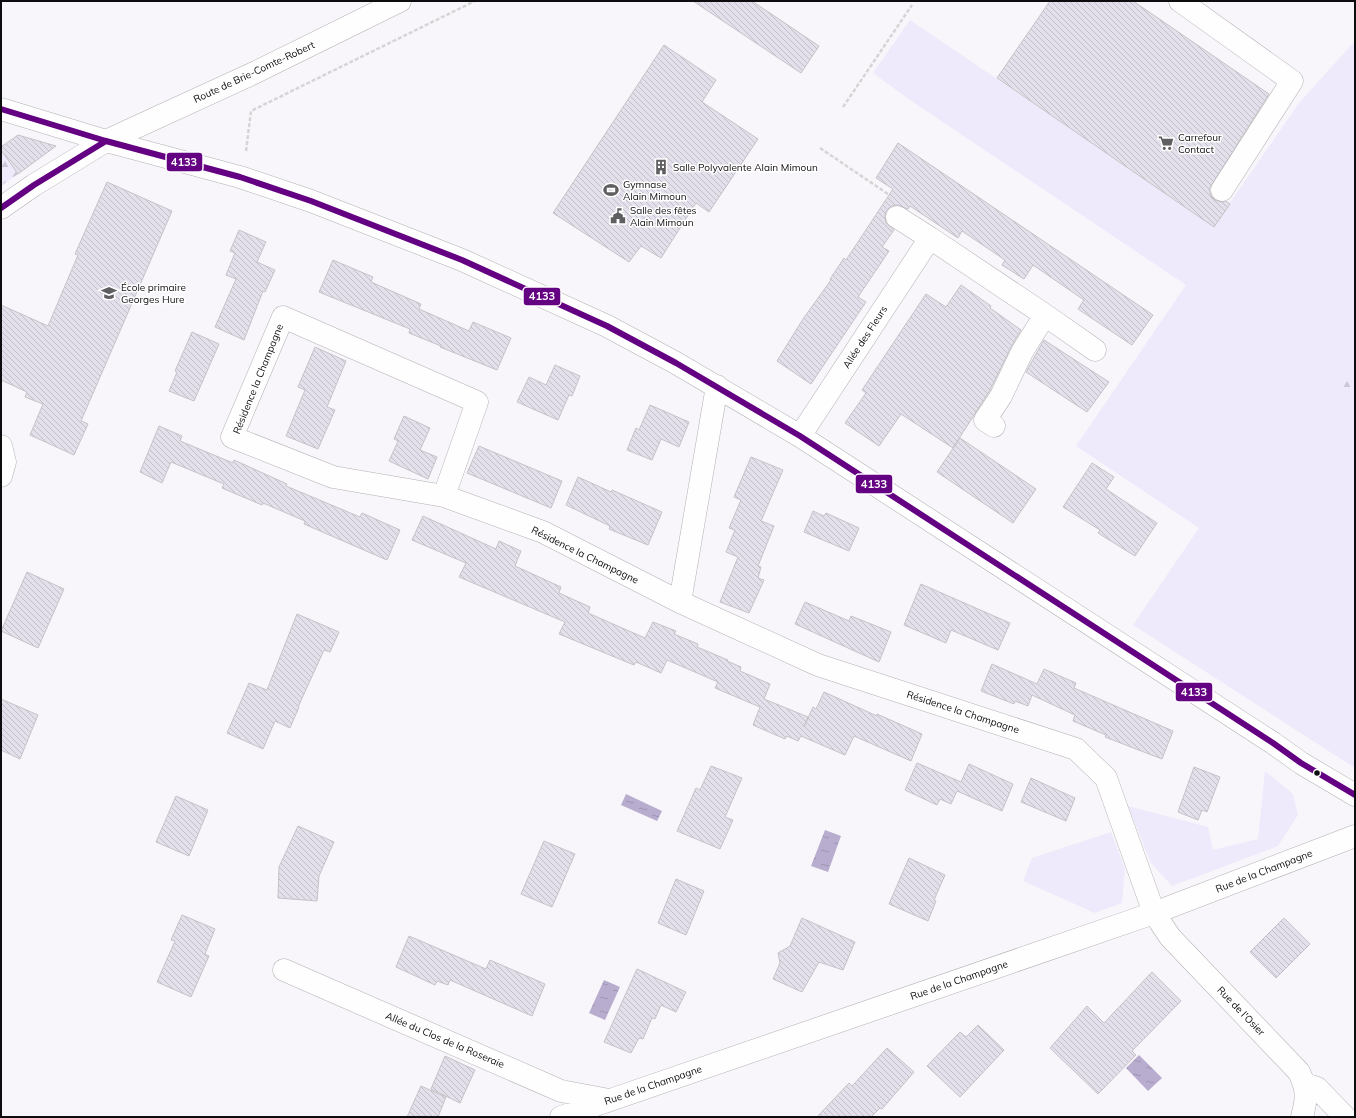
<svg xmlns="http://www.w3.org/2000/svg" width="1356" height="1118" viewBox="0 0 1356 1118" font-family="Mulish,sans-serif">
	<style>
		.green { fill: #efe9fc }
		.forest { fill: url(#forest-firs) }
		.water { fill: url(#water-ripples) }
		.building { fill: url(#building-back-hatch); stroke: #c5c3c7 }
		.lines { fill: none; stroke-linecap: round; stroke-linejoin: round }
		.minor-casing { stroke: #b2b1b4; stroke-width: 23 }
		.path { stroke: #d5d5d5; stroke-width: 2.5; stroke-dasharray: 4 2; stroke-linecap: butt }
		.minor { stroke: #fefefe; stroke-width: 22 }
		.bus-1-casing { stroke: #fff; stroke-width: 9 }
		.bus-1 { stroke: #640082; stroke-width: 6 }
		.bus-dot { fill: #0d0c0f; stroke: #fff; stroke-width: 1.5 }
		.labels { text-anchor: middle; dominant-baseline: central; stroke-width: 3; stroke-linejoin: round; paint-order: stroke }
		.street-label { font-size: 10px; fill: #0d0c0f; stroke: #fff }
		.poi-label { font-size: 10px; fill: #0d0c0f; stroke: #fff; text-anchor: start }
		.line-badge { stroke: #fff; stroke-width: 1.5 }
		.badge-label { font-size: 11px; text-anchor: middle; font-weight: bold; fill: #fff }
	</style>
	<defs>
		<pattern id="forest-firs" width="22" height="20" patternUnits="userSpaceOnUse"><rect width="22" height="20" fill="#efe9fc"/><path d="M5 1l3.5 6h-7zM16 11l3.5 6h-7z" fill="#ccc7d7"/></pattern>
		<pattern id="water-ripples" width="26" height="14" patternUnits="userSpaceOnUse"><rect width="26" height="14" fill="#b8adcf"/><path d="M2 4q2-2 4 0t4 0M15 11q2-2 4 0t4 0" fill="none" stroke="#9d94b1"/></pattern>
		<pattern id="building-back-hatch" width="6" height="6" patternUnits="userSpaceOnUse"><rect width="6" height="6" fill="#e4e0eb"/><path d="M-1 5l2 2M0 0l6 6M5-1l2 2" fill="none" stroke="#c2bfc8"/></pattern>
	</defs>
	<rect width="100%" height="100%" fill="#f8f6fa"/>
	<path class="green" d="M910 20 1214 226 1299 103 1355 41V768L1133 625 1199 528 1076 446 1186 285 910 100 873 73Z
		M1265 771 1293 794 1298 815 1278 846 1172 886 1151 863 1128 806 1208 827 1213 850 1258 839Z
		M1111 832 1125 869 1122 903 1095 913 1023 881 1032 858Z"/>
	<path class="forest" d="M1 150 18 174 1 186Z
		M1355 365V399L1341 390Z"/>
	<path class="water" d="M626 794 662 811 657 821 621 805Z
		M825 830 841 836 828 872 811 866Z
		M604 980 620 987 605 1020 589 1013Z
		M1139 1055 1162 1078 1148 1091 1126 1068Z"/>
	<path class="building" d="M693 1H752L819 46 801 73Z
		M1050 1H1133L1269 94 1209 189 1211 196 1215 200 1221 202 1226 201 1230 204 1214 227 997 78Z
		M664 45 716 80 702 102 758 139 709 212 696 203 661 258 641 246 629 262 553 213Z
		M18 135 56 146 18 174 1 150V147Z
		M898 143 1153 315 1132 345 1078 309 1084 300 1033 265 1024 279 1002 265 1005 260 962 231 958 238 910 206 908 209 897 205 891 206 886 211 885 216 886 223 894 230 882 247 889 251 858 297 866 302 811 384 777 361 803 319 831 280 830 279 844 258 846 260 893 189 876 178Z
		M107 182 172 211 81 421 88 424 74 455 30 435 43 404 25 397 27 392 1 380V305L48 326 78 255 75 254Z
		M239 230 266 242 257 262 275 270 265 292 263 291 244 340 215 327 236 279 226 275 235 253 230 251Z
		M333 260 373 277 371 282 421 304 419 309 469 331 473 322 511 338 497 370 440 347 441 346 409 333 410 329 319 292Z
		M961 285 991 306 990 308 1021 330 1011 347 990 390 953 448 901 414 879 446 845 423 866 393 862 390 926 294 946 307Z
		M192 332 219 344 194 401 169 391 177 372 175 371Z
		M1044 340 1109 382 1087 412 1026 372Z
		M315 347 346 361 327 407 335 410 318 449 286 436 305 390 298 387Z
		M555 365 580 376 572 396 569 395 558 420 517 402 529 377 546 385Z
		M650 405 689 422 679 447 661 439 652 460 627 450 636 428 639 430Z
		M404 416 430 428 420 450 437 457 428 479 389 461 398 441 394 439Z
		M159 426 182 436 180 441 233 463 234 460 287 484 286 486 360 517 362 513 400 530 387 560 304 524 305 521 263 503 262 505 222 488 224 484 171 462 162 483 140 472Z
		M960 438 1036 489 1013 523 937 472Z
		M479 446 562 481 551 508 467 473Z
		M751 457 783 470 761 521 774 526 758 566 761 567 758 578 764 580 749 613 720 602 738 557 726 552 735 530 729 528 741 500 734 497Z
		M1092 463 1114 477 1106 489 1157 523 1135 556 1098 533 1100 530 1063 507Z
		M578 477 611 492 612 490 662 512 648 545 609 529 610 526 566 505Z
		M813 511 824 516 826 513 859 528 849 551 804 532Z
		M423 516 496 549 499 541 521 551 515 566 561 587 559 593 590 607 588 613 645 638 653 622 676 631 674 634 698 644 697 647 728 660 727 661 741 667 740 671 770 684 764 699 808 717 804 727 813 707 816 709 824 692 877 716V714L922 734 911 761 854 736 845 755 801 736 798 741 787 736 785 739 753 725 760 707 715 688 718 682 667 660 661 673 636 662 634 665 559 634 565 622 459 577 466 563 412 540Z
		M27 572 64 589 38 648 1 631Z
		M921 584 1010 623 998 650 951 630 946 643 904 625Z
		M805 602 849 621 851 616 891 632 879 662 795 624Z
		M297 614 339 632 330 652 324 650 298 707H299L290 728 275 721 263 749 227 733 249 683 267 690Z
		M992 664 1037 684 1044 669 1076 683 1074 688 1173 731 1162 759 1105 737 1106 735 1073 721 1075 715 1032 695 1028 706 1015 701 1014 704 981 691Z
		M1 699 38 715 20 759 1 750Z
		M917 763 961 782 969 764 1013 784 1002 811 957 791 951 804 940 799 937 805 905 790Z
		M711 766 742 778 725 817 733 820 720 849 677 831 696 788 700 790Z
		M1194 767 1220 777 1207 812 1202 810 1198 820 1178 812Z
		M1031 778 1075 798 1066 821 1021 802Z
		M176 796 208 810 189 856 156 842Z
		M298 826 334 842 319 876 317 901 278 898 279 867Z
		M544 841 575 854 552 907 521 894Z
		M909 858 945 875 934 900 936 901 928 921 889 904Z
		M676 879 704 891 686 935 658 923Z
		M182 915 215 929 205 954 209 956 191 997 157 982 175 941 171 940Z
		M802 918 855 942 843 970 819 962 802 992 773 979 780 963 778 953 790 946Z
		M1284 918 1310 944 1276 978 1250 952Z
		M409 936 486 969 490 960 545 984 532 1016 450 980 448 985 437 981 435 985 396 967Z
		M637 969 686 992 676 1012 661 1005 655 1019 652 1018 643 1039 639 1038 631 1053 604 1042Z
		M1152 972 1181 1001 1132 1051 1136 1055 1098 1094 1050 1048 1087 1006 1104 1023Z
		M978 1025 1004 1050 960 1097 927 1066 960 1032 966 1037Z
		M887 1048 914 1072 882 1109 880 1108 871 1117H817L849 1083 852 1086Z
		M445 1056 475 1070 460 1103 431 1089Z
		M421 1086 446 1097 438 1117H407Z"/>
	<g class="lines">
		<g class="minor-casing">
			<path id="minor" d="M1180 1 1292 81 1222 190
				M1 109 106 141 240 177 311 201 462 260 607 326 676 363 800 436 1273 743 1301 763 1355 795
				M1 208 34 185 106 141 254 73 400 1
				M897 217 930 238
				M994 426 985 420 1001 396 1022 352 1045 315
				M800 436 930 238 1045 315 1095 350
				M1 446 5 462 1 476
				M444 496 477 402 283 317 232 437 333 477 444 496 543 532 680 602 818 665 1076 749 1106 778 1154 913 1170 937 1299 1072C1308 1091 1307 1098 1302 1117
				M680 602 717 386
				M284 970 561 1091 609 1100
				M1305 1084 1317 1088 1345 1117
				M561 1117 1154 913 1355 836"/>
		</g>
		<path class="path" d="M843 107 912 5
			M820 148 888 194
			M246 151 251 111 475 1"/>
		<use href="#minor" class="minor"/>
		<g class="bus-1-casing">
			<path id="bus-1" d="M1 109 106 141 240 177 311 201 462 260 607 326 676 363 800 436 1273 743 1301 763 1355 795
				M1 208 34 185 106 141"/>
		</g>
		<use href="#bus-1" class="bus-1"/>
	</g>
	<defs>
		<g id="supermarket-bare" transform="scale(1.2)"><path d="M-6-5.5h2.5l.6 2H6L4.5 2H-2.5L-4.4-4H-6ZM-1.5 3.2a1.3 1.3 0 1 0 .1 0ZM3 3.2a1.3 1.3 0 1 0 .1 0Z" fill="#5f5e61" stroke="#fff" stroke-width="2.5" paint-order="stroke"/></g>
		<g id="building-bare" transform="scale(1.2)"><path d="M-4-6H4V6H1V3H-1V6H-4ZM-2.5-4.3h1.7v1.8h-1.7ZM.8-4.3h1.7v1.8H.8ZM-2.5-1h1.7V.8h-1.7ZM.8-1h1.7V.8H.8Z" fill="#5f5e61" stroke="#fff" stroke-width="2.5" paint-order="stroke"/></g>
		<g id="stadium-bare" transform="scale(1.2)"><path d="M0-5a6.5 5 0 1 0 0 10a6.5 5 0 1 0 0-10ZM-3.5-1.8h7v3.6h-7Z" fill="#5f5e61" stroke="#fff" stroke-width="2.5" paint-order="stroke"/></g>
		<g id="civic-bare" transform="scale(1.2)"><path d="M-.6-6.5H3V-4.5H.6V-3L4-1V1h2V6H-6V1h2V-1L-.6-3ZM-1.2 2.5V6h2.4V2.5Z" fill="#5f5e61" stroke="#fff" stroke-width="2.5" paint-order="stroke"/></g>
		<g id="school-bare" transform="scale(1.2)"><path d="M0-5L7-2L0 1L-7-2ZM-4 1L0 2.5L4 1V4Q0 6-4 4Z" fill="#5f5e61" stroke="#fff" stroke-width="2.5" paint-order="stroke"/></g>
	</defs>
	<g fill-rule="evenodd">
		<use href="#supermarket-bare" x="1166" y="143"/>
		<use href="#building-bare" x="661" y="167"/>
		<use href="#stadium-bare" x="611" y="190"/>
		<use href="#civic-bare" x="618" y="216"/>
		<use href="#school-bare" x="109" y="293"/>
	</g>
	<circle class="bus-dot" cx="1317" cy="773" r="3.5"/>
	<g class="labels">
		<g class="street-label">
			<text transform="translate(254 72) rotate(-25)">Route de Brie-Comte-Robert</text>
			<text transform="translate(865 337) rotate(-57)">Allée des Fleurs</text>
			<text transform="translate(258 379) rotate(-68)">Résidence la Champagne</text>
			<text transform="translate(585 555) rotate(26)">Résidence la Champagne</text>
			<text transform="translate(963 712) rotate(18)">Résidence la Champagne</text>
			<text transform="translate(1264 871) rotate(-21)">Rue de la Champagne</text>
			<text transform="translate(959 980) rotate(-19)">Rue de la Champagne</text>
			<text transform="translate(1241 1011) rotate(46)">Rue de l'Osier</text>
			<text transform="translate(445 1040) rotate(23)">Allée du Clos de la Roseraie</text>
			<text transform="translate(653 1085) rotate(-19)">Rue de la Champagne</text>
		</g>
		<g class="poi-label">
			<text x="1178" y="137">Carrefour<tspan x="1178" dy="12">Contact</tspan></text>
			<text x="673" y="167">Salle Polyvalente Alain Mimoun</text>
			<text x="623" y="184">Gymnase<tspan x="623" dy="12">Alain Mimoun</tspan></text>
			<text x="630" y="210">Salle des fêtes<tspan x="630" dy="12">Alain Mimoun</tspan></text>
			<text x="121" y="287">École primaire<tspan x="121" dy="12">Georges Hure</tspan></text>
		</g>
	</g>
	<g class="line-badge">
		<rect x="166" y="152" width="37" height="20" rx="4" fill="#640082"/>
		<rect x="523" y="287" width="38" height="19" rx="4" fill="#640082"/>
		<rect x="855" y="474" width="38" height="20" rx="4" fill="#640082"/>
		<rect x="1175" y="682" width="38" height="20" rx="4" fill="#640082"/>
	</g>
	<g class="badge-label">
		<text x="184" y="166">4133</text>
		<text x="542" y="300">4133</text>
		<text x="874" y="488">4133</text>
		<text x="1194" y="696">4133</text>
	</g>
	<rect width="1356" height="1118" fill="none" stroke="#0d0c0f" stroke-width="4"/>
</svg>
